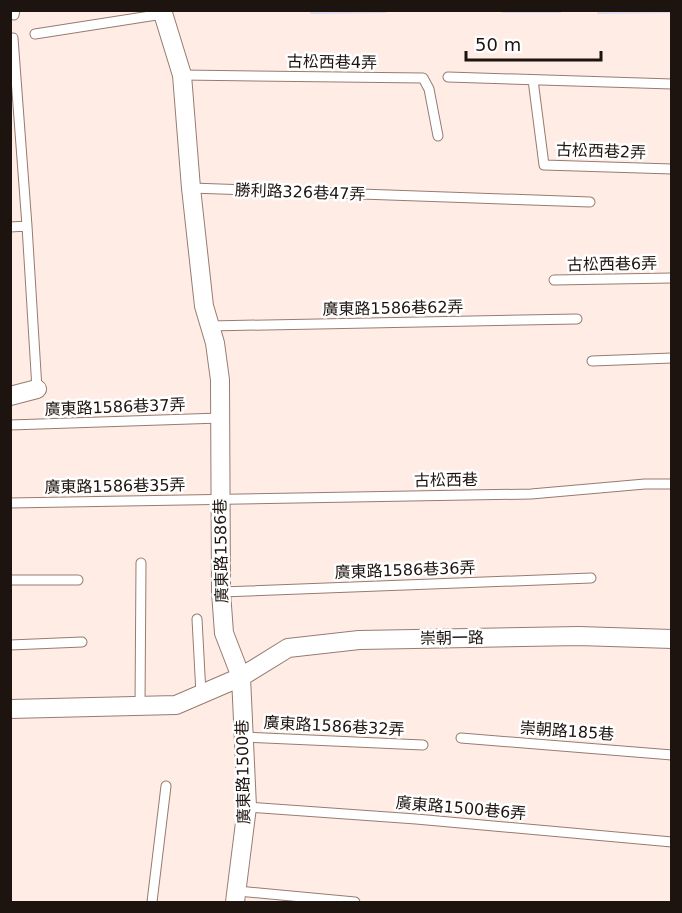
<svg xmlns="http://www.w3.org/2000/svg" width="682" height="913" viewBox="0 0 682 913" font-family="'DejaVu Sans','Noto Sans TC',sans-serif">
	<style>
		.building { fill: #dcd7f2 }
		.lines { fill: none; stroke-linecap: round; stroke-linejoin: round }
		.lane-casing { stroke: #967c70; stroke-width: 11 }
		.street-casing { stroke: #967c70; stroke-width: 20 }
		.lane { stroke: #fff; stroke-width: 9 }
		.street { stroke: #fff; stroke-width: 18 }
		.labels { text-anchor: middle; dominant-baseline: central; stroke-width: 5; stroke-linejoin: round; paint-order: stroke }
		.street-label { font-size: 16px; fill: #1d140f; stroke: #fff }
	</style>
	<rect width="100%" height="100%" fill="#ffede5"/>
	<path class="building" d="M310 10H386V13L310 14Z
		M502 10H561V13H502Z
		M597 10H672V13L597 14Z"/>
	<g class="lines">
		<g class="lane-casing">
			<path id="lane" d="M14 15 15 10
				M35 34 163 14
				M10 38H13L27 226 37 389
				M182 75 423 78 429 89 438 136
				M448 77 672 84
				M533 80 544 165 672 169
				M191 188 590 202
				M10 227 27 226
				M554 280 672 278
				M210 326 577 319
				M592 361 672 358
				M10 425 220 418
				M10 503 531 494 645 484H672
				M10 580H78
				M221 592 591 578
				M197 619 201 694
				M10 645 82 642
				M140 706 141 563
				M244 737 423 745
				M461 738 672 755
				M247 807 416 819 672 842
				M238 891 355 902
				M152 902 166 786"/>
		</g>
		<g class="street-casing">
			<path id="street" d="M162 10 182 75 191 188 204 306 215 343 220 380 221 592 224 633 241 677 247 807 235 902
				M10 396 37 389
				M10 709 176 705 241 677 288 648 359 640 579 636 672 639"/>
		</g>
		<use href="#lane" class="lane"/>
		<use href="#street" class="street"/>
	</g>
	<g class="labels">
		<g class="street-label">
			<text transform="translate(332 62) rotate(1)">古松西巷4弄</text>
			<text transform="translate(601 151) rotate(2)">古松西巷2弄</text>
			<text transform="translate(300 192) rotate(2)">勝利路326巷47弄</text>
			<text transform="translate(612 264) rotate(-1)">古松西巷6弄</text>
			<text transform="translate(393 308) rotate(-1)">廣東路1586巷62弄</text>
			<text transform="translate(115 407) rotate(-2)">廣東路1586巷37弄</text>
			<text transform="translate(446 480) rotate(-1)">古松西巷</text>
			<text transform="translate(115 486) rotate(-1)">廣東路1586巷35弄</text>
			<text transform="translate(221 551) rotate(-91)">廣東路1586巷</text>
			<text transform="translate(405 570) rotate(-2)">廣東路1586巷36弄</text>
			<text transform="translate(452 638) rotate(-1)">崇朝一路</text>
			<text transform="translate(334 726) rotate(3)">廣東路1586巷32弄</text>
			<text transform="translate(567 731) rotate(4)">崇朝路185巷</text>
			<text transform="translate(243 772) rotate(-91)">廣東路1500巷</text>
			<text transform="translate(461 808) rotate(5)">廣東路1500巷6弄</text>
		</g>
	</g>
	<rect width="682" height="913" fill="none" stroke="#1d140f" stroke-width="24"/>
	<path d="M466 51v9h135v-9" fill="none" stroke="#1d140f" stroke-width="3"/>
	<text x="475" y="51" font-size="18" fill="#1d140f" stroke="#ffffff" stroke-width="4.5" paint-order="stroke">50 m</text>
</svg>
